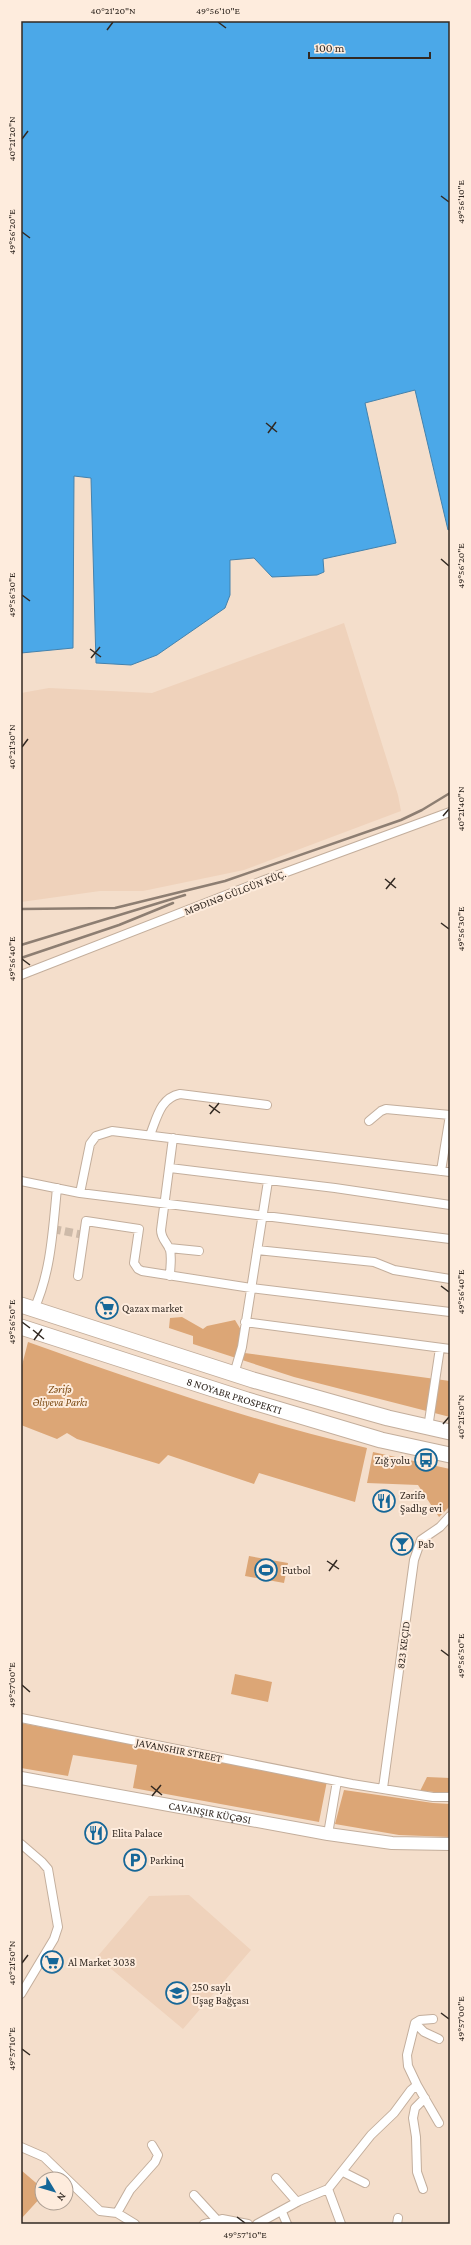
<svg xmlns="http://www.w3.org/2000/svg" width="471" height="2245" viewBox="0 0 471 2245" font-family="'Crimson Pro',serif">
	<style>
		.built { fill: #efd2bb }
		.green { fill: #dca676 }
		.water { fill: #4ba8e8; stroke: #4482ad }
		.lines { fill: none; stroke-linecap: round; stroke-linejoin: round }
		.street-tunnel { stroke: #cdbaa9; stroke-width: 8; stroke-dasharray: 8 4; stroke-linecap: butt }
		.street-casing { stroke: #c3ae9c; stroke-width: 10 }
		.secondary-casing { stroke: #c3ae9c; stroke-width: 14 }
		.highway-casing { stroke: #c3ae9c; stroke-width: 17 }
		.street { stroke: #fff; stroke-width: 8 }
		.secondary { stroke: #fff; stroke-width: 12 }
		.highway { stroke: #fff; stroke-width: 15 }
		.rail { stroke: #8d7e72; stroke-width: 2.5 }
		.ticks { fill: none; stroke: #322922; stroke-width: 1.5 }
		.labels { text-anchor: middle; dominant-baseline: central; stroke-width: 4; stroke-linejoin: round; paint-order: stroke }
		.street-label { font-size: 11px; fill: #322922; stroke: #feecdd }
		.poi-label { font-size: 11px; fill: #322922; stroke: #feecdd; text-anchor: start }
		.park-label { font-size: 11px; font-style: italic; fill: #7c4a13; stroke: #feecdd }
		.neatline { fill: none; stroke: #322922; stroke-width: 1.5 }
		.ticks-label { font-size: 10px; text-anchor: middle; fill: #322922 }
	</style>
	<rect width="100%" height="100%" fill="#f4decb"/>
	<path class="built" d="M344 623 398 795 401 811 244 870 143 891H100L21 902V693L49 688 152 693Z
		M189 1895 251 1950 183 2029 97 1957 149 1896Z"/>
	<path class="green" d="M182 1317 203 1329 207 1326 235 1320 241 1330 237 1352 450 1381V1417L294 1377 193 1344V1336L169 1328 170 1318Z
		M28 1342C139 1382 252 1421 367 1448L355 1502 259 1473 254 1484 168 1455 159 1464 77 1439 67 1433 57 1439 21 1425V1369Z
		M373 1452 450 1469V1506L439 1517 418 1485 367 1483Z
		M249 1556 288 1563 284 1583 245 1576Z
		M235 1674 272 1682 268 1702 231 1694Z
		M21 1723 327 1781 319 1822 133 1788 137 1765 73 1755 68 1776 21 1768Z
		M427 1777 450 1778V1793L420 1791Z
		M344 1790 433 1803 450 1804V1837L399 1835 335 1824Z
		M21 2170 42 2188V2196L21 2219Z"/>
	<path class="water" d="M21 21H450V529L448 530 415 390 365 403 396 543 323 559 324 572 317 575 272 577 254 558 230 560V595L225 608 157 655 131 665 96 663 91 478 74 476 73 648 21 653Z"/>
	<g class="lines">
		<path class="street-tunnel" d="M53 1229 84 1235"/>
		<g class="street-casing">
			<path id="street" d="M21 975 262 881 450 812
				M369 1121 381 1111 386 1109 450 1115
				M150 1135C157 1118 160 1098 180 1094L267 1105
				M170 1168 335 1188 450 1205
				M441 1171 450 1115
				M21 1181 80 1193 450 1239
				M80 1193 90 1144 96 1136 112 1131 450 1172
				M169 1248 199 1251
				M257 1250 374 1262 394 1270 450 1279
				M78 1276 86 1221 139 1229 134 1263 138 1269 142 1271 251 1288 450 1312
				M170 1276C170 1268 172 1258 170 1250 167 1242 161 1239 161 1230L173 1138
				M34 1309C51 1273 53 1228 57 1188
				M245 1322 450 1349
				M234 1374 242 1347 268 1181
				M428 1428 440 1348
				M21 1718 352 1784 433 1797H450
				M383 1788 414 1560 421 1540 440 1527 450 1516
				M328 1834 337 1781
				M21 1844 42 1862 48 1869 58 1927 54 1939 21 1994
				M415 2023 424 2032 439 2039
				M417 2085 439 2123
				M21 2147 44 2157 100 2211 117 2213 135 2224
				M343 2172 365 2183
				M276 2178 297 2202
				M328 2189 341 2224
				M423 2189 417 2172 416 2137 413 2118 415 2108 425 2098
				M194 2195 216 2219
				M282 2212 287 2224
				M117 2213 130 2190 155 2162 158 2155 152 2145
				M204 2224 222 2219 248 2224
				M257 2224 299 2201 328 2189 371 2135 394 2113 411 2090 417 2085 408 2066 407 2055 415 2023 420 2020 433 2019
				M397 2224 398 2218"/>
		</g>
		<g class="secondary-casing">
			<g id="secondary">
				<path id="s1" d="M21 1778 328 1834 392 1843 450 1844"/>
			</g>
		</g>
		<g class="highway-casing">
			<g id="highway">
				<path d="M21 1305 253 1380 388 1418 450 1432"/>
				<path id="s2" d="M21 1327 247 1400 381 1440 450 1455"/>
			</g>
		</g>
		<use href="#street" class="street"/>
		<use href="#secondary" class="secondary"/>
		<use href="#highway" class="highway"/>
		<path class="rail" d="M21 909 115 908 225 881 401 820 422 810 450 793
			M21 945 185 895
			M21 958 119 925 173 903"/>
	</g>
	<path class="ticks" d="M218 22 226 28M107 30 113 22M22 139 28 131M441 196 449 202M22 232 30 238M266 423 277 432M268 433 276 422M441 559 449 566M22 595 30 601M90 649 101 657M91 658 100 647M22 747 28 739M443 816 449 809M385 879 396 888M386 889 395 878M441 923 449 929M22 959 30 965M209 1105 220 1113M210 1114 219 1103M441 1286 449 1292M22 1322 30 1328M33 1330 44 1339M34 1340 42 1329M443 1424 449 1417M327 1561 339 1569M329 1571 337 1560M441 1650 449 1656M22 1685 30 1692M151 1786 162 1795M152 1796 161 1785M22 1963 28 1955M441 2013 449 2019M22 2049 30 2055M237 2217 245 2223"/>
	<defs>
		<g id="supermarket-ring" transform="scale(1.15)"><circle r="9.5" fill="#feecdd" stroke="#166798" stroke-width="1.5"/><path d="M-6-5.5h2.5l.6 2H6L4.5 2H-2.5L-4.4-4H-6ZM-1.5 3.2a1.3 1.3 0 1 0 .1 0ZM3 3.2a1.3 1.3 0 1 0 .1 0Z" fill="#166798"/></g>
		<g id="bus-ring" transform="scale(1.15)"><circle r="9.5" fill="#feecdd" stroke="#166798" stroke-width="1.5"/><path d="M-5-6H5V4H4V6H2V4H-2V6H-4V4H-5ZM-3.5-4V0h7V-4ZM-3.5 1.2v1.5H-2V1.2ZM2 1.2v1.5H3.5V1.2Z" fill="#166798"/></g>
		<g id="restaurant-ring" transform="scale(1.15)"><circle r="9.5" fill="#feecdd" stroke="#166798" stroke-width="1.5"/><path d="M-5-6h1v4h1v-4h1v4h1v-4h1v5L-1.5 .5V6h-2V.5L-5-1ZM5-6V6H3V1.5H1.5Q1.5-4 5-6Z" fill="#166798"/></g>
		<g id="bar-ring" transform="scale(1.15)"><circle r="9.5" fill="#feecdd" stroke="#166798" stroke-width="1.5"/><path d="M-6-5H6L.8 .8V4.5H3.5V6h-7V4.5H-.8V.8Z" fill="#166798"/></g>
		<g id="stadium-ring" transform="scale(1.15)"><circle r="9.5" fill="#feecdd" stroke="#166798" stroke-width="1.5"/><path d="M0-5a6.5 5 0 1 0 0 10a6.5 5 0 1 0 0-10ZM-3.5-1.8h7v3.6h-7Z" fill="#166798"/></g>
		<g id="parking-ring" transform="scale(1.15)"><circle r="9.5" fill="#feecdd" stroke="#166798" stroke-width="1.5"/><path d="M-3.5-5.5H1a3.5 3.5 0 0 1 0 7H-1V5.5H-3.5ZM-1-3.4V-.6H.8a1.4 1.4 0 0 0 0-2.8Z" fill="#166798"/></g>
		<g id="school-ring" transform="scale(1.15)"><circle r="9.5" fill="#feecdd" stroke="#166798" stroke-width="1.5"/><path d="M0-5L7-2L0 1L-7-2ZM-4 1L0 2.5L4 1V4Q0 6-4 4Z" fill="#166798"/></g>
	</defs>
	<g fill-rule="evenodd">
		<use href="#supermarket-ring" x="107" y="1308"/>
		<use href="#bus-ring" x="426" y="1460"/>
		<use href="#restaurant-ring" x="384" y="1501"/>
		<use href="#bar-ring" x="402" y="1544"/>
		<use href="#stadium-ring" x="266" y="1570"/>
		<use href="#restaurant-ring" x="96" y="1833"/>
		<use href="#parking-ring" x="135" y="1860"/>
		<use href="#supermarket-ring" x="52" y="1962"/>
		<use href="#school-ring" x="177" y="1993"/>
	</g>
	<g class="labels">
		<g class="street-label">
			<text transform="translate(235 892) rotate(-21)">MƏDINƏ GÜLGÜN KÜÇ.</text>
			<text stroke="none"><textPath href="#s2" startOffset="224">8 NOYABR PROSPEKTI</textPath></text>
			<text transform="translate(403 1645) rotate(-83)">823 KEÇID</text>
			<text transform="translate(179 1750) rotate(11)">JAVANSHIR STREET</text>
			<text stroke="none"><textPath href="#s1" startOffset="192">CAVANŞIR KÜÇƏSI</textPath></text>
		</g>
		<g class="poi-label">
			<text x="122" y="1308">Qazax market</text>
			<text x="410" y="1460" text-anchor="end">Zığ yolu</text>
			<text x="400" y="1495">Zərifə<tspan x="400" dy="13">Şadlıg evi</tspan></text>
			<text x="418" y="1544">Pab</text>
			<text x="282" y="1570">Futbol</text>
			<text x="112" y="1833">Elita Palace</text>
			<text x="150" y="1860">Parkinq</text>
			<text x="68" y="1962">Al Market 3038</text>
			<text x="192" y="1987">250 saylı<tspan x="192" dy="13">Uşag Bağçası</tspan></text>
		</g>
		<g class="park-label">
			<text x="60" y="1389">Zərifə<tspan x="60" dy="13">Əliyeva Parkı</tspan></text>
		</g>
	</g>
	<rect width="471" height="2245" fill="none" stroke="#feecdd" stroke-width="44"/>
	<g transform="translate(54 2191) rotate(128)"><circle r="19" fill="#feecdd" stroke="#ac9e92"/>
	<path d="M0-3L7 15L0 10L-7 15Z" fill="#166798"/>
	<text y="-6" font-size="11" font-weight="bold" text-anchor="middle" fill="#322922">N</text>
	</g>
	<path d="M309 52v6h121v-6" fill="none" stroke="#322922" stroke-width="2"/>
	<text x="315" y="52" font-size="12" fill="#322922" stroke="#feecdd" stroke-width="3" paint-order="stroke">100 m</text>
	<rect x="22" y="22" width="427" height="2201" class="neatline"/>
	<g class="ticks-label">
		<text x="113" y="14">40°21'20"N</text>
		<text x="218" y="14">49°56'10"E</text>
		<text transform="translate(11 139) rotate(-90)" y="4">40°21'20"N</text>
		<text transform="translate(460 202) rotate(-90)" y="4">49°56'10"E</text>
		<text transform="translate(11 232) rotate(-90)" y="4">49°56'20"E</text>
		<text transform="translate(460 566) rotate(-90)" y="4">49°56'20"E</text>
		<text transform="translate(11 595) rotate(-90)" y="4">49°56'30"E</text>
		<text transform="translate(11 747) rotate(-90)" y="4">40°21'30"N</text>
		<text transform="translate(460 809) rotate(-90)" y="4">40°21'40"N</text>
		<text transform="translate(460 929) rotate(-90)" y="4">49°56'30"E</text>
		<text transform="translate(11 959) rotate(-90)" y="4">49°56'40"E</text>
		<text transform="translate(460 1292) rotate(-90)" y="4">49°56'40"E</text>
		<text transform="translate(11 1322) rotate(-90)" y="4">49°56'50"E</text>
		<text transform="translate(460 1417) rotate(-90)" y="4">40°21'50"N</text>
		<text transform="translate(460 1656) rotate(-90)" y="4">49°56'50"E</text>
		<text transform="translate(11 1685) rotate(-90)" y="4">49°57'00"E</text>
		<text transform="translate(11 1963) rotate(-90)" y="4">40°21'50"N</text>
		<text transform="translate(460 2019) rotate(-90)" y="4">49°57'00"E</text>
		<text transform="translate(11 2049) rotate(-90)" y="4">49°57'10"E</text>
		<text x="245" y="2238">49°57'10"E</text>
	</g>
</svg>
